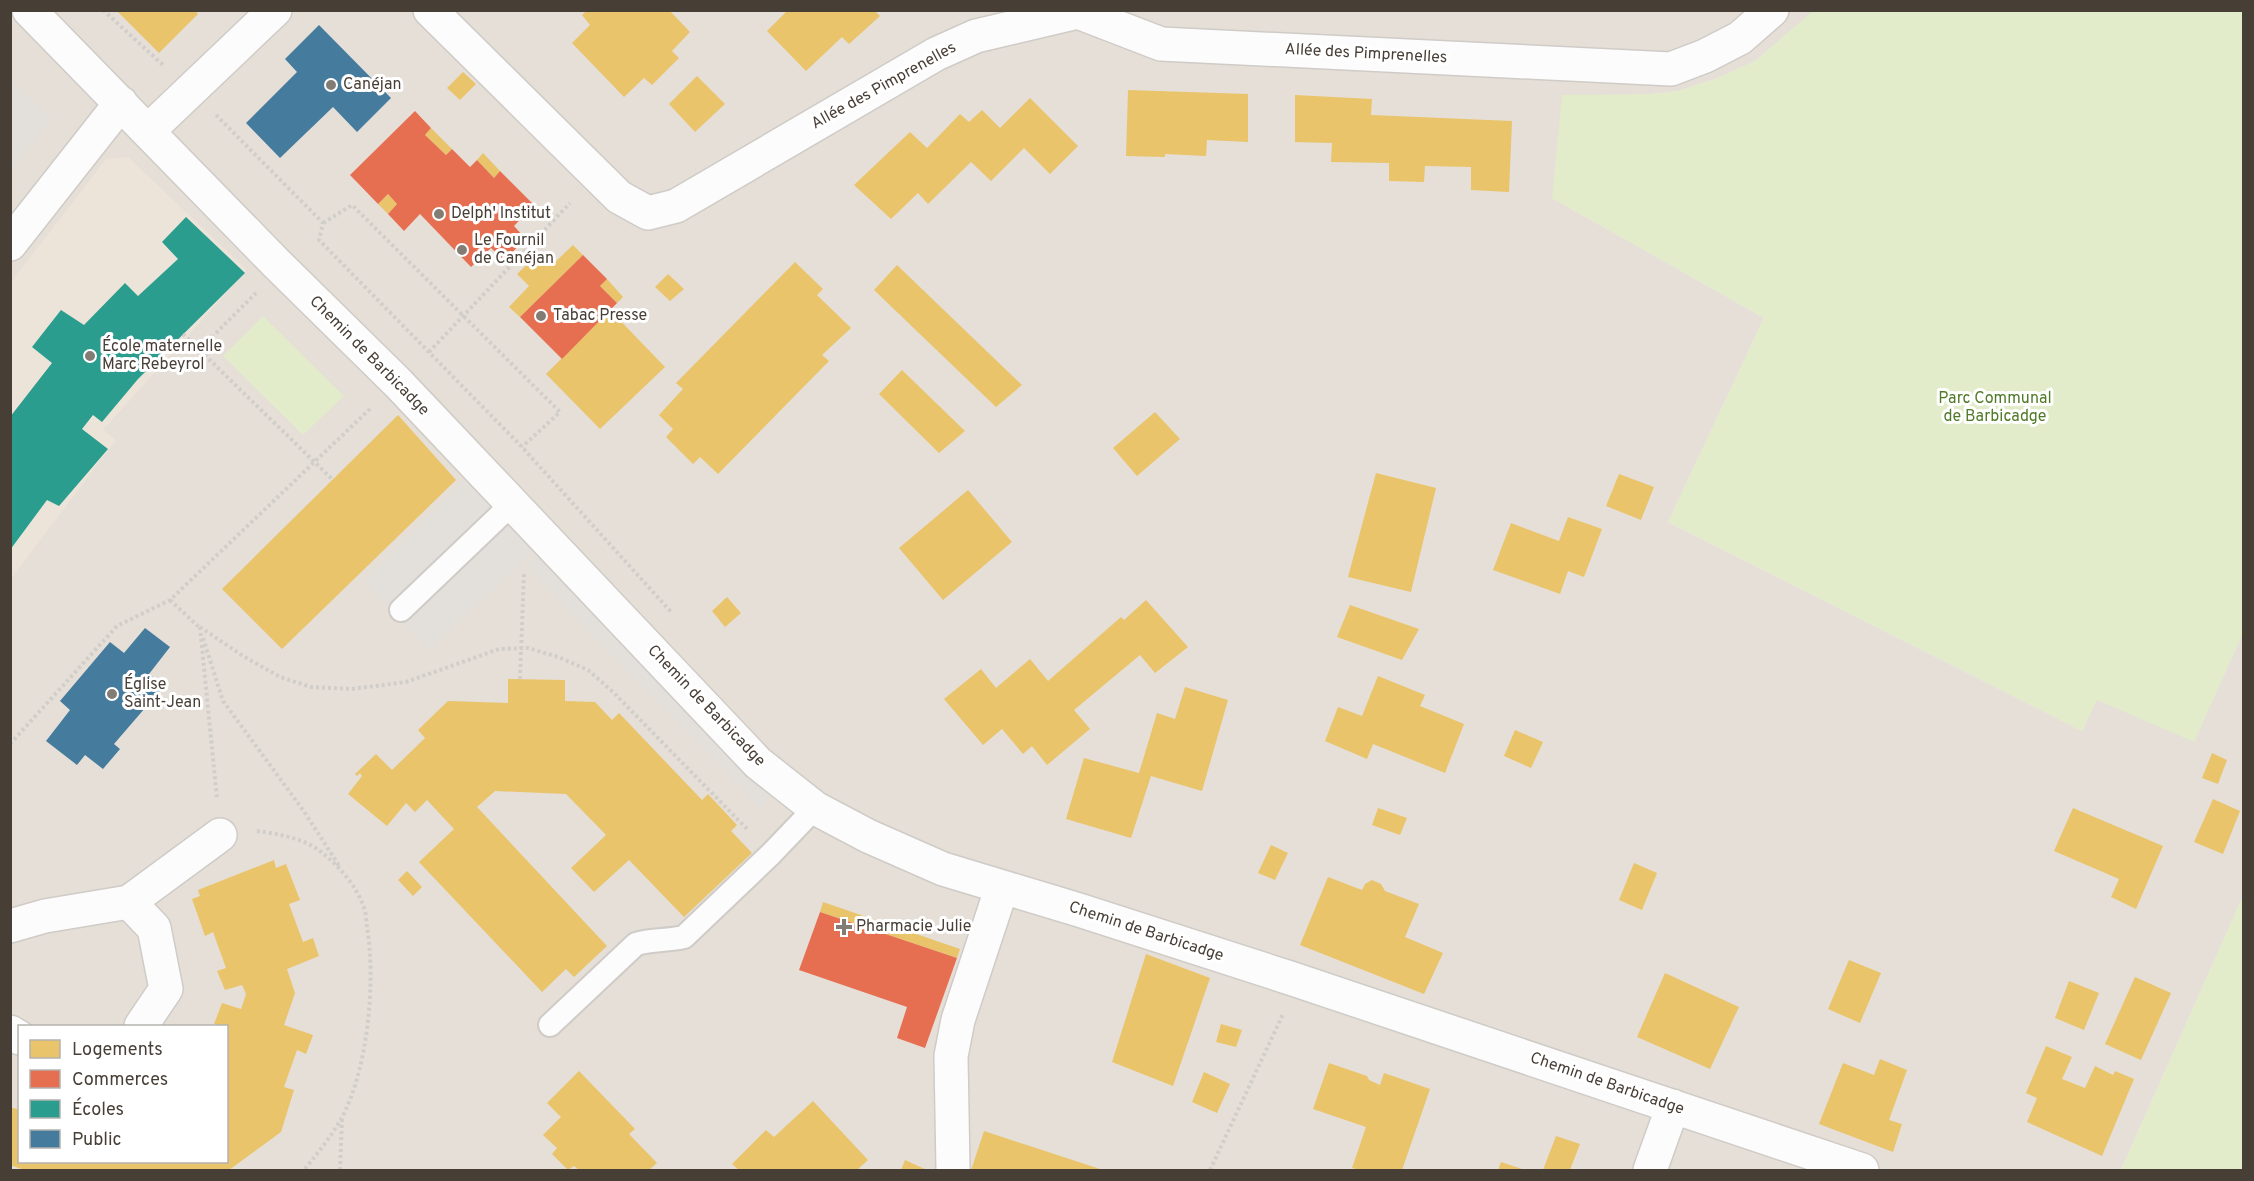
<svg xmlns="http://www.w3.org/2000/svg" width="2254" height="1181" viewBox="0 0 2254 1181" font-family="Overpass,sans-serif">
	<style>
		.residential { fill: #e5dfd7; fill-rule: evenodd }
		.education { fill: #ece4d9 }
		.green { fill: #e2ebca }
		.parking { fill: #e3dfdb }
		.homes { fill: #e9c46a }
		.shops { fill: #e76f51 }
		.schools { fill: #2a9d8f }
		.public { fill: #457b9d }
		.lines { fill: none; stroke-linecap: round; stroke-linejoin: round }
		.lane-casing { stroke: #cfcbc7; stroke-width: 26 }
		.street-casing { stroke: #cfcbc7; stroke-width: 36 }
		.path { stroke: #d1ceca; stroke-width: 4; stroke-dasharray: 3 3; stroke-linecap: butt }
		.lane { stroke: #fdfcfc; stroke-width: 22 }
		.street { stroke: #fdfcfc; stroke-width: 33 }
		.poi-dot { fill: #827c75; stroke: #fff; stroke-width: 2 }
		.labels { text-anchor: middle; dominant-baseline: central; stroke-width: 6; stroke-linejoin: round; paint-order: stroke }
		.street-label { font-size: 16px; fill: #473e36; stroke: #fff }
		.poi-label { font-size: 16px; fill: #473e36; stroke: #fff; text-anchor: start }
		.park-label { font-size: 16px; fill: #507a28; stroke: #fff }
	</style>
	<rect width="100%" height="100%" fill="#f1eeea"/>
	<path class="residential" d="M10 11H1814L1755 61 1718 78 1678 91 1652 94 1552 198 1764 318 1668 522 2082 731 2097 699 2194 741 2243 633V896L2121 1170H11ZM20 1026H226V1162H20Z"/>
	<path class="education" d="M128 157 247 270 103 430 116 440 11 579V282L106 159Z"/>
	<path class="green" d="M1814 10 2243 11V633L2194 742 2097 700 2082 731 1668 522 1764 318 1552 198 1562 95 1652 94 1678 91 1718 78 1755 61Z
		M263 316 344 396 303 435 223 356Z
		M2243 896V1170H2121Z"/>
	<path class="parking" d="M11 81 52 119 11 169 10 168Z
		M466 478 536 548 429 650 364 581Z
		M536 554 771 795 762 809 528 568Z"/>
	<path class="homes" d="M116 10H195L198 14 159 53Z
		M587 10H669L690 32 672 51 679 58 652 85 644 78 624 97 572 43 590 25 582 15Z
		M788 10H874L880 16 849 44 842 37 806 71 767 31Z
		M463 72 476 84 460 100 447 88Z
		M697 76 725 104 695 132 669 104Z
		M1128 90 1248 94V142L1207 140 1206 156 1165 154V157L1126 156Z
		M1295 95 1372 99 1371 115 1512 121 1509 192 1471 190V167L1425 166 1424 182 1389 181V163L1331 162 1332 143 1295 142Z
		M1030 98 1078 146 1050 174 1024 148 991 181 971 162 928 204 918 193 891 219 854 185 910 132 927 148 960 114 969 122 982 110 1000 128Z
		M431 128 452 149 446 155 425 135Z
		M483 153 500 171 494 178 477 160Z
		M388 194 397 204 388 214 378 204Z
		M573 245 583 255 520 317 509 307 529 286 517 274 539 253 552 265Z
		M795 262 823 289 817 295 851 328 822 355 829 361 718 474 700 457 693 464 666 437 673 429 659 415 683 389 676 383Z
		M897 265 1022 385 996 407 874 290Z
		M668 274 684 289 670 301 655 287Z
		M607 279 623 297 617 303 600 286Z
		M610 310 665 367 600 429 546 374Z
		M902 370 965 431 939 453 879 394Z
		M1155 412 1180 439 1137 476 1113 448Z
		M398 415 456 480 282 649 222 589Z
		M1376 473 1436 488 1411 592 1348 577Z
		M1619 474 1654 487 1641 520 1606 506Z
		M968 490 1012 542 943 600 899 548Z
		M1568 517 1602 529 1584 577 1568 571 1560 594 1493 570 1511 523 1559 541Z
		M727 597 741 613 725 627 712 611Z
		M1146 600 1188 647 1155 673 1140 655 1074 710 1090 729 1047 765 1032 746 1023 754 1002 729 983 745 944 699 981 669 996 688 1030 659 1048 681 1121 617 1124 620Z
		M1350 605 1419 629 1402 660 1337 637Z
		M1378 676 1425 695 1420 706 1464 724 1445 773 1373 744 1367 759 1325 741 1338 707 1362 716Z
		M508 679 565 680V701L595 702 612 720 619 713 702 800 708 794 737 825 731 831 752 853 684 917 629 860 594 892 571 868 606 835 566 794 495 791 477 807 607 946 574 977 566 969 542 992 419 862 454 829 427 800 415 812 406 803 387 826 348 794 362 776 360 773 357 776 355 774 376 754 392 770 425 738 418 730 448 701 508 703Z
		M1185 687 1228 700 1202 791 1151 776 1131 838 1066 819 1084 758 1139 773 1157 713 1175 719Z
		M1515 730 1543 742 1531 768 1504 756Z
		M2212 753 2227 760 2218 784 2202 778Z
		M2213 799 2240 811 2223 854 2194 842Z
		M1378 808 1407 818 1400 835 1372 825Z
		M2073 808 2163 846 2136 909 2111 897 2119 879 2054 851Z
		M1271 845 1288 853 1275 880 1258 873Z
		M274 860 276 868 286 864 300 900 289 904 303 942 313 938 319 956 287 969 295 993 284 1025 313 1035 306 1054 297 1050 284 1087 294 1090 281 1132 229 1170H24L10 1165V1107L20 1110V1162H226V1026L214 1024 222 1003 241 1009 246 994 242 985 225 990 217 971 226 968 213 932 205 936 192 899 200 896 198 890Z
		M1634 863 1657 873 1642 910 1619 900Z
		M407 871 422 887 413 896 398 880Z
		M1328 877 1362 890 1365 884 1372 880 1381 884 1385 891 1419 904 1405 937 1443 953 1424 994 1300 945Z
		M823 902 960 949 957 958 820 912Z
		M1146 954 1210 978 1173 1086 1112 1062Z
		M1849 960 1881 973 1860 1023 1828 1009Z
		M1665 973 1739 1007 1710 1069 1637 1037Z
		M2135 977 2171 993 2141 1060 2105 1044Z
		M2069 981 2099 993 2084 1030 2055 1018Z
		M1221 1024 1242 1030 1236 1047 1216 1042Z
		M2046 1046 2072 1057 2062 1079 2085 1088 2095 1066 2113 1075 2115 1071 2134 1079 2102 1156 2027 1122 2037 1098 2026 1093Z
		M1880 1059 1907 1070 1889 1120 1902 1124 1893 1152 1819 1124 1843 1063 1874 1075Z
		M1329 1063 1367 1076 1369 1080 1380 1085 1384 1073 1430 1089 1402 1170H1360L1352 1168 1366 1127 1313 1109Z
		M579 1071 635 1129 629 1134 657 1163 649 1170H579L574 1166 568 1170 552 1154 557 1148 543 1135 561 1117 547 1103Z
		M1204 1072 1230 1084 1217 1113 1192 1102Z
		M813 1101 868 1160 857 1170H739L732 1164 766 1130 774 1137Z
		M984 1131 1103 1170H971Z
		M1556 1136 1580 1144 1570 1170H1543Z
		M905 1160 927 1170H901Z
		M1501 1162 1525 1170H1498Z"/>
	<path class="shops" d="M415 111 431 128 425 135 446 155 452 149 470 167 477 160 494 178 500 171 534 205 514 226 525 238 505 261 491 248 471 267 420 214 404 231 388 214 397 204 388 194 378 204 350 175Z
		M583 255 607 279 600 286 617 303 562 359 520 317Z
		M820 912 957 958 925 1048 897 1038 907 1007 799 970Z"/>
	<path class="schools" d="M186 217 245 273 138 379 102 422 93 415 82 429 108 449 59 506 47 500 10 550V417L52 363 32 347 61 310 84 325 125 283 138 296 178 259 162 242Z"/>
	<path class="public" d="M319 25 391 98 357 132 333 107 280 158 246 123 297 72 285 59Z
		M145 628 170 647 149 674 164 686 114 744 120 749 103 769 85 755 77 765 46 741 70 710 60 701 110 642 124 653Z"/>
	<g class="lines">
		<g class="lane-casing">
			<path id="lane" d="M401 610 513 503
				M550 1025 636 944C652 939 667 941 684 937L771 854 815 808"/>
		</g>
		<g class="street-casing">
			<path id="street" d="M29 10 276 263 398 383 758 763 815 808 868 836 943 869 1079 910 1290 978 1862 1170
				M430 10 619 197 648 213 676 206 936 54 976 36 1078 12 1161 44 1671 69 1705 56 1740 38 1772 10
				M148 131 275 10
				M10 244 121 103
				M129 902 220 835
				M10 926 45 916 129 902 154 928 166 989 141 1026
				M10 1032 20 1038
				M953 1170 951 1056 958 1020 1002 887
				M1650 1170 1673 1106"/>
		</g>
		<path class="path" d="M103 10 163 65
			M216 115 323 223 319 240 522 447 672 613
			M323 223 352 205 560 412 522 447
			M183 334 332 479
			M199 350 256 293
			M429 352 570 203
			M170 600 200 628
			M200 627 243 656 280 677 311 687 352 689 406 682 499 649 528 648 558 657 588 670 614 693 749 831
			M200 627 217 799
			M203 638 223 701 303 810 340 867
			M520 679 524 572
			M10 744 117 626 170 600 372 407
			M257 831C278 834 304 838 321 852 339 866 355 884 363 905 366 911 366 920 367 927 376 980 368 1071 341 1119 331 1137 317 1154 304 1170
			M340 1170 342 1119
			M1210 1170 1283 1014"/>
		<use href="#lane" class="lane"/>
		<use href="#street" class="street"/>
	</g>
	<g class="poi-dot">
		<circle cx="331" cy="85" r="6"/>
		<circle cx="439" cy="214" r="6"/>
		<circle cx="462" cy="250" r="6"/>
		<circle cx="541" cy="316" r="6"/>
		<circle cx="90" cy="356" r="6"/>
		<circle cx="112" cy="694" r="6"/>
		<path d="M841 918h6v6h6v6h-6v6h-6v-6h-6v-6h6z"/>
	</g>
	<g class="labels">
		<g class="street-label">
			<text transform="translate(1366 54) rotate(3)">Allée des Pimprenelles</text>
			<text transform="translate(884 86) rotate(-29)">Allée des Pimprenelles</text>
			<text transform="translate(369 356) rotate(45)">Chemin de Barbicadge</text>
			<text transform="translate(706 706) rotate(46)">Chemin de Barbicadge</text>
			<text transform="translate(1146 932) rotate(18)">Chemin de Barbicadge</text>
			<text transform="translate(1607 1084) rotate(19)">Chemin de Barbicadge</text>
		</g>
		<g class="poi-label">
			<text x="343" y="85">Canéjan</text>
			<text x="451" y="214">Delph' Institut</text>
			<text x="474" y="241">Le Fournil<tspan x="474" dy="18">de Canéjan</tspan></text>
			<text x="553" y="316">Tabac Presse</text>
			<text x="102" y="347">École maternelle<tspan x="102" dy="18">Marc Rebeyrol</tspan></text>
			<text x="124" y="685">Église<tspan x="124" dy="18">Saint-Jean</tspan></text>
			<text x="856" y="927">Pharmacie Julie</text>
		</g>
		<g class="park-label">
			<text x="1995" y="399">Parc Communal<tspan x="1995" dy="18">de Barbicadge</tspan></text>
		</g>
	</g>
	<rect width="2254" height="1181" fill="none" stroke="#473e36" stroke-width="24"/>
	<rect x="18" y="1025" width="210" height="138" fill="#ffffff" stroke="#b5b2af" stroke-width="1.5"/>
	<rect x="30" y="1040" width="30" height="18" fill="#e9c46a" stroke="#b5b2af" stroke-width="1.5"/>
	<text x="72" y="1055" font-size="18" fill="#473e36">Logements</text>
	<rect x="30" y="1070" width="30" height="18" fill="#e76f51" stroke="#b5b2af" stroke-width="1.5"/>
	<text x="72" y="1085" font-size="18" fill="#473e36">Commerces</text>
	<rect x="30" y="1100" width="30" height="18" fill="#2a9d8f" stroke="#b5b2af" stroke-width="1.5"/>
	<text x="72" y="1115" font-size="18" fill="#473e36">Écoles</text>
	<rect x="30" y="1130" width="30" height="18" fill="#457b9d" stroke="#b5b2af" stroke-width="1.5"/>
	<text x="72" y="1145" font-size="18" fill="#473e36">Public</text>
</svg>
